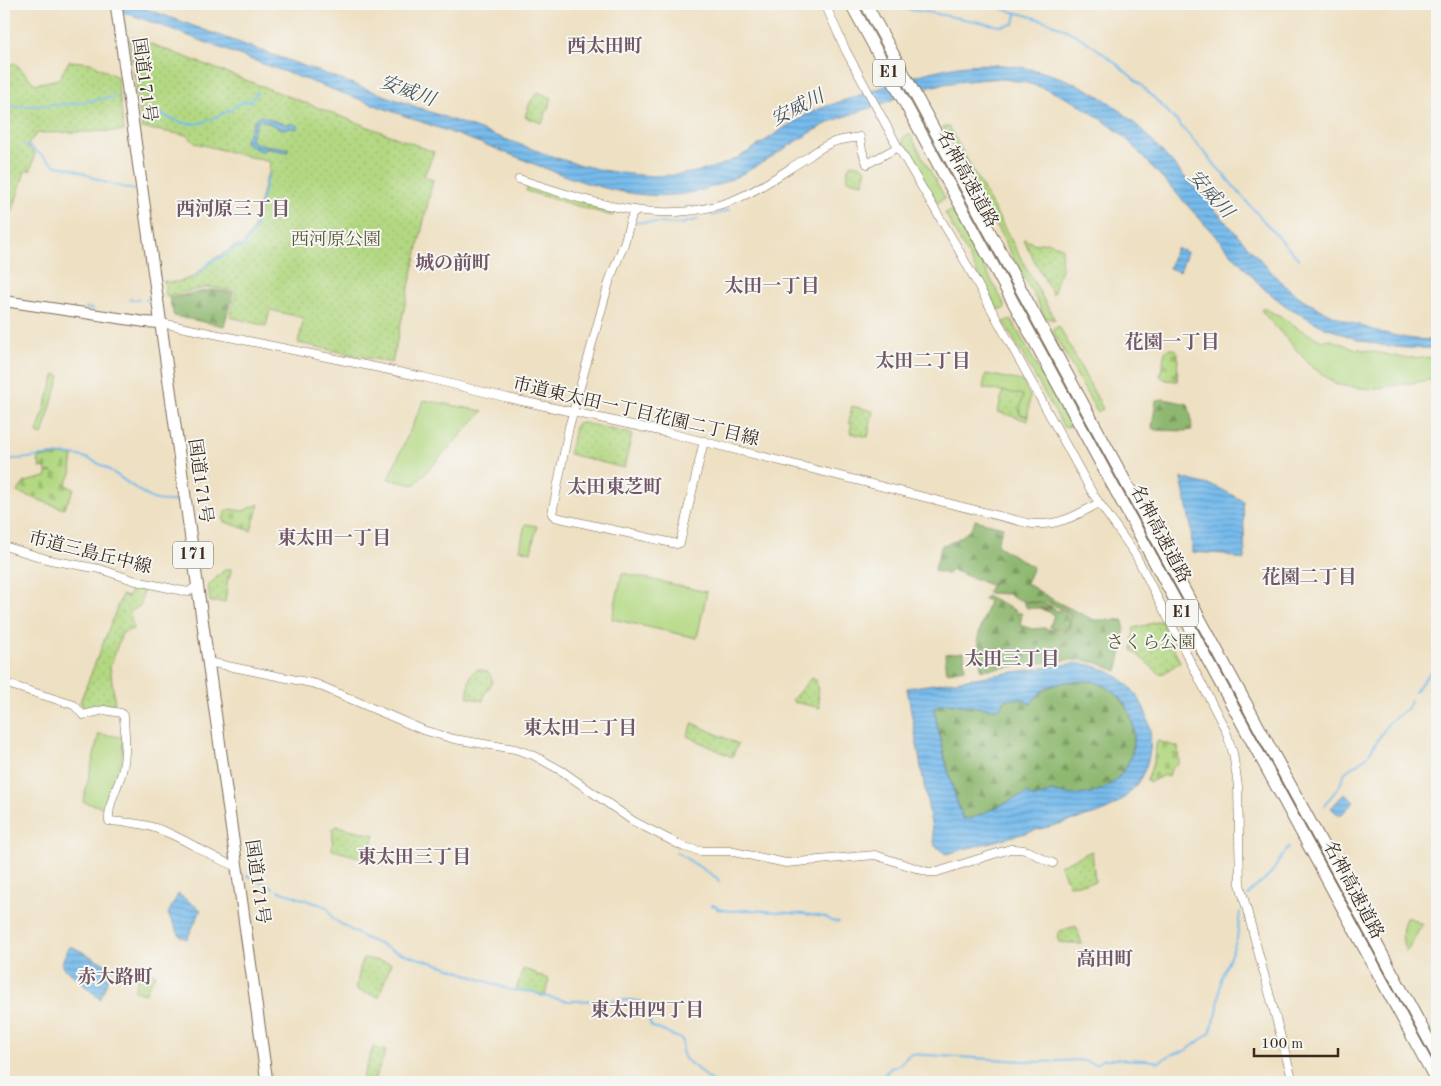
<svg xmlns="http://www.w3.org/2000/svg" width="1441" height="1086" viewBox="0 0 1441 1086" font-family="'Old Standard TT','Noto Serif JP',serif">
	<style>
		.grass { fill: #b3d882; stroke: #778150 }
		.forest { fill: url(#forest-firs); stroke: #647147 }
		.cemetery { fill: url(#cemetery-stones); stroke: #778150 }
		.park { fill: url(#park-dots); stroke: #778150 }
		.water { fill: url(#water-rules); stroke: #587286; fill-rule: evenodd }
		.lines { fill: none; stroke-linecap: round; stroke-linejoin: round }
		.stream { stroke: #76bbed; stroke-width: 2 }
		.minor-casing { stroke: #7a6a57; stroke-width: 9 }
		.major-casing { stroke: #7a6a57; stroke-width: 12 }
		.highway-casing { stroke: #7a6a57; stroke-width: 13 }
		.minor { stroke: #fff; stroke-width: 8 }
		.major { stroke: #fff; stroke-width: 10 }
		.highway { stroke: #fff; stroke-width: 11 }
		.labels { text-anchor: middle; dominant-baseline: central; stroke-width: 4; stroke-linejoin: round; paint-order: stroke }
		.shield { fill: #f6f6f2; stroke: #73675e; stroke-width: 1 }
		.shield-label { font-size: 16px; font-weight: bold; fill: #3b2a1e }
		.street-label { font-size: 18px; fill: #3b2a1e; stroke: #f6f6f2 }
		.park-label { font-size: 18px; fill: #595637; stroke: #f6f6f2 }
		.neighbourhood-label { font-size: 19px; font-weight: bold; fill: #725867; stroke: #f6f6f2 }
		.water-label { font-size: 19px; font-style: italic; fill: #4d565c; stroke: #f6f6f2 }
	</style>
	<defs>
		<pattern id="forest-firs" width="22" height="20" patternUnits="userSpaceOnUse" patternTransform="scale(1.25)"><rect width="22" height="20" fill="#8eb870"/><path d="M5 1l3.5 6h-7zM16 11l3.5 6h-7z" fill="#75965b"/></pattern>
		<pattern id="cemetery-stones" width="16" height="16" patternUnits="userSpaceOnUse" patternTransform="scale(1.25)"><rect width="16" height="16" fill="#b3d882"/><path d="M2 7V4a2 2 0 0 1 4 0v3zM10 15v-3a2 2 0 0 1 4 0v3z" fill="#9bba70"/></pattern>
		<pattern id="park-dots" width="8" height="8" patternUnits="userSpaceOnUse" patternTransform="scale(1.25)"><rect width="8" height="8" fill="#b3d882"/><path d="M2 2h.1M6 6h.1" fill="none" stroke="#9bba70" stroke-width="1.8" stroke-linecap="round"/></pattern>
		<pattern id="water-rules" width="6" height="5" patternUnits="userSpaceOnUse" patternTransform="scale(1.25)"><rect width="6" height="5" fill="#76bbed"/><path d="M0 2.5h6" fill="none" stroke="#6298bf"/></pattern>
	</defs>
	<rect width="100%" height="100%" fill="#f6f6f2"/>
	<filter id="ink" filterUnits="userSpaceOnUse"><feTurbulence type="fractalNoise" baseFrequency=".02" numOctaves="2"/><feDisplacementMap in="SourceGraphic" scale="10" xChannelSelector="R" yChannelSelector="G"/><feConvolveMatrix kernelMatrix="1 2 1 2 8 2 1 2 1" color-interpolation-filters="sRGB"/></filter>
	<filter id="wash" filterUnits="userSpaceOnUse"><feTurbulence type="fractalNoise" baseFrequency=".0096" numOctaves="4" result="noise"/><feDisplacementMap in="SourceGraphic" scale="20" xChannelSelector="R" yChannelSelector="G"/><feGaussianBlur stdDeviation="1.12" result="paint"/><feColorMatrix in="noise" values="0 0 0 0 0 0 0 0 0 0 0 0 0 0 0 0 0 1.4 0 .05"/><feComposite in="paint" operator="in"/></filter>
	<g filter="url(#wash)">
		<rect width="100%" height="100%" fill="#eee0c2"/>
		<path class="grass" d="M943 127H949L1055 320 1046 318Z
			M910 134 945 198 937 203 902 139 905 136Z
			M528 187 613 211 612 216 526 191Z
			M953 211 1006 307 1002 310 997 309 945 213Z
			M1264 308 1291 323 1292 325 1322 341 1328 339 1354 348 1404 358 1437 357V379L1371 389 1337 385 1311 366 1264 314 1262 310Z
			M1011 319 1070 426 1064 428 1004 322Z
			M1059 326 1103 409 1097 412 1052 330Z
			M55 374 60 376 42 435 37 433Z
			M986 374 1022 381 1030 395 1028 416 1019 414 1022 395 983 388Z
			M424 400 483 411 414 485 388 479Z
			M525 524 537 526 531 552 520 549Z
			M622 573 707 592 697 638 612 619Z
			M99 734 122 737C126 765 114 782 106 808L83 802Z
			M1407 916 1422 925 1406 952C1401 940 1401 928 1407 916Z"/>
		<path class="forest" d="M211 290 233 293 224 326 174 316 169 298Z
			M1164 399 1188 404 1191 416 1192 430 1185 431 1156 430 1152 428 1156 400Z
			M975 520 1003 527 997 543 998 546 1033 567 1026 583 1055 601 1094 620H1123C1126 637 1121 656 1117 671L1098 663 1084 660H1065L981 670 978 637 989 601 984 599 986 596 1016 611 1015 612 1018 614 1019 612 1022 614 1020 625 1032 629 1044 628 1061 632 1069 628 1072 614 1064 608 1057 607 1047 602H1033L1014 599 1009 594 987 593 991 586 1000 578 990 585 952 570 948 574 934 571 942 545C954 543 972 532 975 520Z
			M1023 602C1035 604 1049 601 1057 611L1061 609C1072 612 1072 618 1068 627L1061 630 1052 628 1050 627 1054 614 1041 609 1049 610 1050 608H1027Z
			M964 652 965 669 947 672 945 654Z
			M1092 681C1163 701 1141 817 1051 791L1048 794 1034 798 1027 793 973 818 963 819C950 783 942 747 934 710L935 707 945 703 996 709 1002 706 1005 699H1023L1030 704C1051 680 1062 682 1092 681Z"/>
		<path class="cemetery" d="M1169 348 1176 350 1178 353 1177 381 1166 380 1160 376 1165 352Z
			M65 455 73 456 71 470 72 471 66 485 74 489 64 509 17 492 25 482 46 477 47 473 52 472H46L45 467 40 468 38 458Z
			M259 504 251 531 223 521 225 513 229 509 243 511Z
			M1157 741 1178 747 1179 763 1171 769 1169 776 1164 775 1150 782 1147 780 1153 764Z"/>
		<path class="park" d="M133 37 434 152 424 176 433 180 392 363 298 343 304 318 270 310 266 326 230 317 236 292 209 287 166 296 164 281C173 285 190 279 197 275 202 272 206 265 211 261 219 255 226 254 234 246H242L253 230 266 178 269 173 270 162 195 143 187 135 142 128 129 39Z
			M69 61 91 63 117 77 124 131 37 133 29 143 28 148 35 153 31 170 25 171 12 213 4 211V67L15 63 35 84 59 79Z
			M538 92 552 98 542 123 525 117 530 102Z
			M851 164 863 166 866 169 863 183 847 180 848 168Z
			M1023 239 1036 244 1046 242 1062 247 1061 269 1053 295Z
			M1003 391 1023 395 1019 414 1028 417V421L998 412Z
			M852 406 873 411 868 437 851 433 850 430 852 425 849 423Z
			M579 422 632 434 624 468 569 454 576 424Z
			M225 569H231L230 577H228L225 602H210L208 586Z
			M132 587 143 590 141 605 130 612 133 629 122 633 110 667 115 703 84 710 80 702 122 595 128 597Z
			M1161 621 1180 662 1161 675 1132 650 1134 628Z
			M478 669 488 672C496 683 491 684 486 692 484 695 484 698 483 701L467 697C470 687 466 675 478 669Z
			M811 678 816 680 820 708 794 702 792 700Z
			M693 723 738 744 732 757 687 736Z
			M337 826 375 835 367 859 332 850 333 832 331 829Z
			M1092 851 1095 882 1069 885 1060 865Z
			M1076 926 1082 944 1059 942 1057 937 1060 931Z
			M364 958 391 963 379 997 356 990 362 959Z
			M147 968 150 969V972L156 974 148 987 145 994 134 991 140 974 145 976Z
			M523 969 536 973V975L549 979 545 996 534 992 516 990Z
			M373 1047 386 1051 373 1082H361Z"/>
		<path class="water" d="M99 4H133L557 158C608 174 660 183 712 168 748 158 773 132 806 115 823 106 841 102 860 95 892 84 925 71 959 66 1012 59 1070 74 1113 105 1140 125 1161 151 1183 175 1214 209 1245 243 1276 277 1300 301 1326 314 1358 325 1383 333 1410 342 1437 339V348C1401 350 1363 345 1329 328L1327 329 1286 306 1263 288 1125 137C1090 109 1049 83 1002 79 988 78 973 81 958 82 942 84 925 87 910 92 901 95 893 100 884 103 862 112 839 116 817 129 771 155 729 191 674 195 607 200 544 166 483 144 407 117 331 89 255 61 203 42 152 21 99 4Z
			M261 116 284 124H292L299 126 297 129 291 128 282 129 261 120 257 122 251 139 253 142C264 147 277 145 289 149L288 152 268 149 260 151 246 143 245 138 249 133 254 120Z
			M1176 248 1187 252 1180 272 1169 268Z
			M1181 478 1217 487 1243 501 1245 559 1243 560 1224 554 1192 552 1191 527Z
			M1076 663C1163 669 1179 783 1097 814L946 854 935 846 907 688ZM1092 681C1163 700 1141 817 1051 791L1047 794 1034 798 1027 793 973 818 963 819C950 784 942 747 934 710L935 707 945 703 996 709 1000 708 1005 699H1023L1030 704 1045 688 1065 682Z
			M1345 793 1354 802 1340 816 1331 808Z
			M178 894 201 910 187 939 180 936 168 914Z
			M70 947H73L109 966 111 973 100 999 61 965 67 950Z"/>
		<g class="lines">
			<path class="stream" d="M993 4C1005 12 1016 12 1029 16 1048 21 1071 31 1087 42 1170 97 1229 189 1299 259
				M887 7 927 12 1000 26 1014 24 1016 14
				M4 107 70 104 115 97
				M150 109 158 113
				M161 114C195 132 200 123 233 109L234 106 245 101 248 102 253 99 257 92
				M24 145 32 148 56 166 71 168 104 182 134 190
				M712 216 729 210
				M635 222 681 224 699 219
				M196 275 211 261 224 256 235 247 241 248 254 232 267 178 270 175
				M130 299 139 300
				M146 300 149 299
				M86 308 93 309
				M4 459C32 461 61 448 89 459 112 468 130 487 151 498 158 502 170 501 178 501
				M1414 692 1437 664
				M1324 806 1340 785 1345 772 1367 757 1389 722 1408 708 1411 700
				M676 852 717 878 719 882
				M1285 852 1289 847
				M247 875 273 888
				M279 891 327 907 333 919 361 936 394 951 447 967 510 990 534 992 542 996 568 1001 631 1000 643 1002 651 1026 683 1040 682 1051 685 1059 713 1082
				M1248 895 1253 889 1270 875 1283 855
				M712 905 717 907V909L732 911 749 910 804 914 825 917 831 921 839 922
				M876 1082 891 1068 899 1065 910 1054 1039 1062 1079 1060 1096 1064 1103 1059H1109L1146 1060 1159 1062 1171 1055 1187 1050 1210 1033 1217 1013 1221 979 1237 939 1240 912"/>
		</g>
	</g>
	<g filter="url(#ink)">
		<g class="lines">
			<g class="minor-casing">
				<path id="minor" d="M825 4 846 51 898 147 956 245 1093 494 1135 554 1226 731 1233 753 1238 786 1240 884 1293 1082
					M519 179C593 203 671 232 747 194 768 184 788 169 808 157 815 152 823 146 831 143 839 139 851 139 860 137L862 150 867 164 898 147
					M637 211 632 215 624 244 610 279 569 427 552 514 555 517 677 544 680 543 704 441
					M161 323 423 377 508 398 669 433 1027 523C1055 528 1076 516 1099 503
					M4 546 50 560 100 569 136 581 188 592 197 586
					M208 662 316 684 423 730 454 739 515 749 533 755 562 771 633 821 684 847 700 851H729L786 863 875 855 928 872H937L1010 849C1035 848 1033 857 1053 863
					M4 683 74 705 83 715 104 710 121 713 124 717C125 736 127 754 122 772 117 790 108 803 109 821 120 822 133 822 144 825 177 832 205 855 237 867"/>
			</g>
			<g class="major-casing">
				<path id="major" d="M4 301 145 322 161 323"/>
			</g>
			<g class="highway-casing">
				<path id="highway" d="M116 4 267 1082
					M851 4 1437 1082
					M866 4 1437 1055"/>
			</g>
			<use href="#minor" class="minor"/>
			<use href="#major" class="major"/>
			<use href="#highway" class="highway"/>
		</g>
	</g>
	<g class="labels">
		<g class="shield">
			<rect x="873" y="59.5" width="32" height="27" rx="4"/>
			<rect x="173" y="541.5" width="40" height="27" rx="4"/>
			<rect x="1166" y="599.5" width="32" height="27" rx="4"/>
		</g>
		<g class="shield-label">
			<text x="889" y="73">E1</text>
			<text x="193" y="555">171</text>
			<text x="1182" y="613">E1</text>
		</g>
		<g class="street-label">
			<text transform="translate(144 80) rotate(82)">国道171号</text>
			<text transform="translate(967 179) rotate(61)">名神高速道路</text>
			<text transform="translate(636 412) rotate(13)">市道東太田一丁目花園二丁目線</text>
			<text transform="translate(200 481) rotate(82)">国道171号</text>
			<text transform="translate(1160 534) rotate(62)">名神高速道路</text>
			<text transform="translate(90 553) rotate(14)">市道三島丘中線</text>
			<text transform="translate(257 882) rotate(82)">国道171号</text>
			<text transform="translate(1353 890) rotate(62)">名神高速道路</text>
		</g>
		<g class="park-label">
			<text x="336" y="240">西河原公園</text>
			<text x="1151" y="643">さくら公園</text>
		</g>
		<g class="neighbourhood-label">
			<text x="605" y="47">西太田町</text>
			<text x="233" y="210">西河原三丁目</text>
			<text x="453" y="264">城の前町</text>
			<text x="772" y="287">太田一丁目</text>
			<text x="1172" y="343">花園一丁目</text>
			<text x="923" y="362">太田二丁目</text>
			<text x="615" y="488">太田東芝町</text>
			<text x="334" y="539">東太田一丁目</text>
			<text x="1309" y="578">花園二丁目</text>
			<text x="1012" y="660">太田三丁目</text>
			<text x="580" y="729">東太田二丁目</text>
			<text x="414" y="858">東太田三丁目</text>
			<text x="1105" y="960">高田町</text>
			<text x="115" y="978">赤大路町</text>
			<text x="647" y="1011">東太田四丁目</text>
		</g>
		<g class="water-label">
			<text transform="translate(407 92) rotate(20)">安威川</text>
			<text transform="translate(798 109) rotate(-27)">安威川</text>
			<text transform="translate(1210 195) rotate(48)">安威川</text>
		</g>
	</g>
	<rect width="1441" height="1086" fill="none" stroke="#f6f6f2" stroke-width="20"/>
	<path d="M1254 1048v8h84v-8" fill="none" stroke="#3b2a1e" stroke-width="2.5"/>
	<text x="1261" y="1048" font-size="15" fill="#3b2a1e" stroke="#f6f6f2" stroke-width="4" paint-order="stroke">100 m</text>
</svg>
